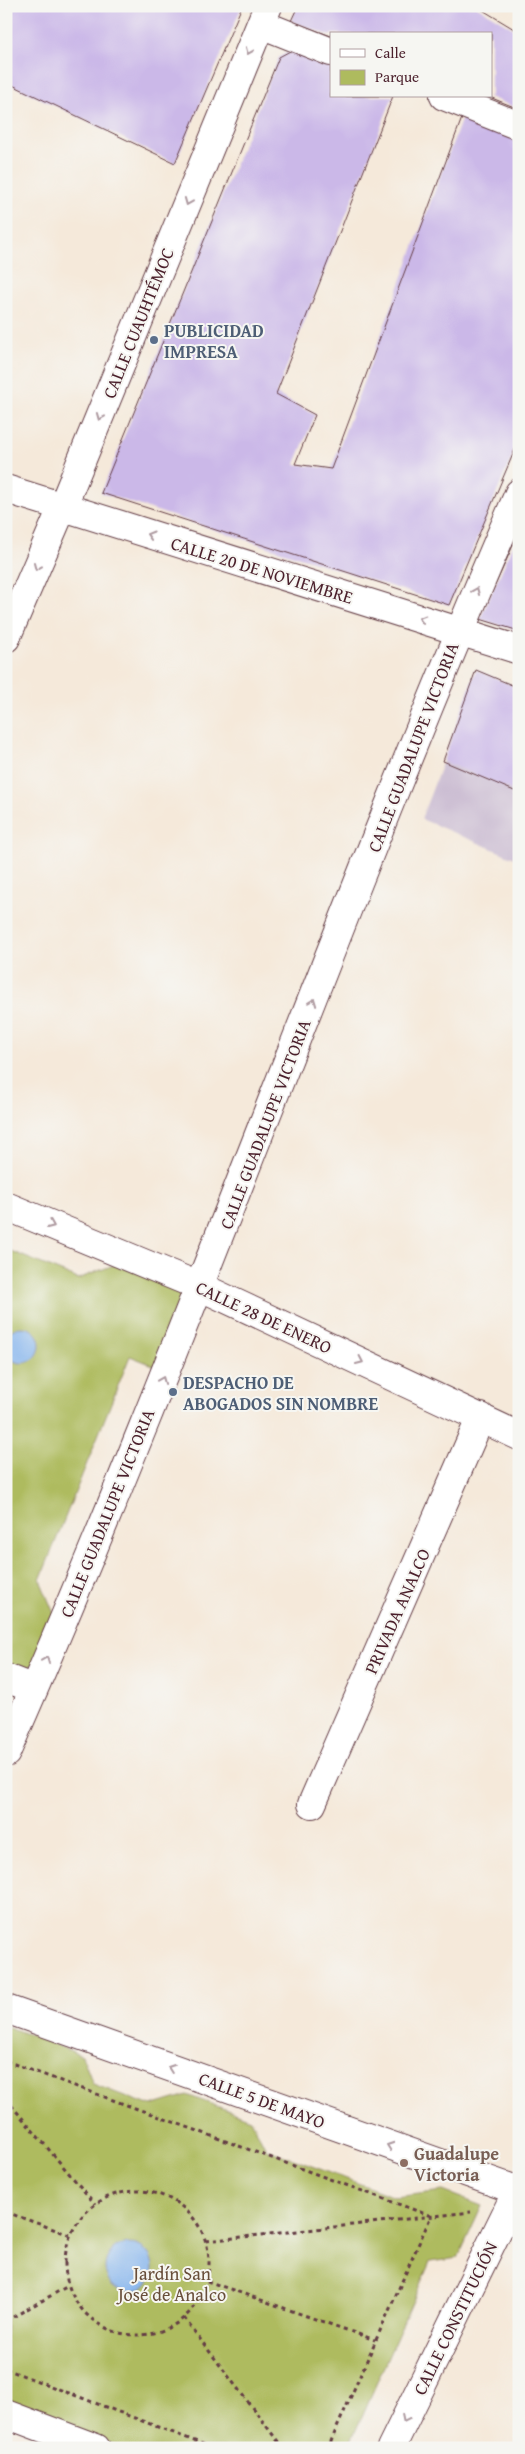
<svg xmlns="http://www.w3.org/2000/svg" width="525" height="2454" viewBox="0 0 525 2454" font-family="'Gentium Book Plus',serif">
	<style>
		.industrial { fill: #ccbed3 }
		.green { fill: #aebb5e; stroke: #7c6d44 }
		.water { fill: #82b2ed; stroke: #66688c }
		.building { fill: #cbb8e8 }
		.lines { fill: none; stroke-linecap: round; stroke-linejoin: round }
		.minor-casing { stroke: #643d45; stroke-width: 30 }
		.path { stroke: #643d45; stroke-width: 3; stroke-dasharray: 4 4; stroke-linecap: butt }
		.minor { stroke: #fff; stroke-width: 28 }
		.oneway { stroke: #ae9aa0 }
		.service-dot { fill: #5c6f8a; stroke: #f6f6f2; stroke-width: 2 }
		.education-dot { fill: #8d6e63; stroke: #f6f6f2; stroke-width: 2 }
		.labels { text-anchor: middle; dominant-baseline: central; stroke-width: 4; stroke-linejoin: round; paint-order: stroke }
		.street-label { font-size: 18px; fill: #4a1f2b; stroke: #f6f6f2 }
		.service-label { font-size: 18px; font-weight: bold; fill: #4e5e75; stroke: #f6f6f2; text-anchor: start }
		.education-label { font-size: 18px; font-weight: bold; fill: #785e54; stroke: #f6f6f2; text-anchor: start }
		.park-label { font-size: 18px; fill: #684e3a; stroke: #f6f6f2 }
	</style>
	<rect width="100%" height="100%" fill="#f6f6f2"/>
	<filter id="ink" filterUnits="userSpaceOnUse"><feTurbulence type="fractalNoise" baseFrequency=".02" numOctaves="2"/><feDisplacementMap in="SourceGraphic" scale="10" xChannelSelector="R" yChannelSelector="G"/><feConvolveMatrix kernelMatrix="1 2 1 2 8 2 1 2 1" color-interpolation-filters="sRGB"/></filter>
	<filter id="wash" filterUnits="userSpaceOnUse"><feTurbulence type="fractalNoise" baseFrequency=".0096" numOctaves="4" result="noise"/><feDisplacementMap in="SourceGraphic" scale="20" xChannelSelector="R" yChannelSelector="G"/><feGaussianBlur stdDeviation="1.12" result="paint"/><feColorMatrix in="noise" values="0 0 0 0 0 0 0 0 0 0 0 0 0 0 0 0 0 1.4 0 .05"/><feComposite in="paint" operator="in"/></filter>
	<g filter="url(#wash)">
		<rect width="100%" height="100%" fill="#f5e9da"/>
		<path class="industrial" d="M443 761 519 793V860L421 819Z"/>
		<path class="green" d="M6 1249 78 1279 116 1264 170 1285 181 1295 180 1312 158 1367 130 1356 40 1580 55 1616C47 1639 40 1682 6 1667Z
			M6 2026 82 2055 93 2084 151 2106 187 2095 251 2119 266 2149 395 2197 443 2191 482 2206 458 2258 430 2262 348 2448H124L6 2404Z"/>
		<path class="water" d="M4 1345a18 18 0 1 1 36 0a18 18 0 1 1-36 0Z
			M105 2268a24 24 0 1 1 48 0a24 24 0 1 1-48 0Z"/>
		<g id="blocks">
			<path class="building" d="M6 6H242L175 163 6 82Z
				M298 6H476L519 32V109L487 96H491V34H331V36L291 21Z
				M292 50 331 66V96H393L276 394 315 415 295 464 331 469 462 118 519 141V440L449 605 101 493 279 57Z
				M519 532V631L480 619Z
				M476 670 519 688V793L443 761Z"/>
		</g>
	</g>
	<g filter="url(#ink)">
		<use href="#blocks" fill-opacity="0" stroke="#643d45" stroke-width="1"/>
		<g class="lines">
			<g class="minor-casing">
				<path id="minor" d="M261 24 331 52
					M444 96 519 126
					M6 489 519 650
					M6 638 62 508 268 6
					M6 1206 201 1287 519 1436
					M6 1678 34 1689
					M6 1753C189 1338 338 909 519 493
					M312 1804 481 1417
					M6 2009 519 2191
					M6 2414 96 2448
					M391 2448 519 2187"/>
			</g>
			<path class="path" d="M6 2061 431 2216 328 2448
				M6 2099 95 2204
				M65 2263a72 72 0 1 1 144 0a72 72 0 1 1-144 0Z
				M6 2212 70 2235
				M206 2241 471 2212
				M207 2281 375 2340
				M184 2318 283 2448
				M6 2321 68 2286
				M6 2369 213 2448"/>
			<use href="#minor" class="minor"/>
		</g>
		<defs><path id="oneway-chevron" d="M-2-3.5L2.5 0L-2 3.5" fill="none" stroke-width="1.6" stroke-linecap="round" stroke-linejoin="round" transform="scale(1.25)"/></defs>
		<g class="oneway">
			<use href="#oneway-chevron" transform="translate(249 51) rotate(112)"/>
			<use href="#oneway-chevron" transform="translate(188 202) rotate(112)"/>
			<use href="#oneway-chevron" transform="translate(100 417) rotate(112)"/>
			<use href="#oneway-chevron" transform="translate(150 535) rotate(-163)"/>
			<use href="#oneway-chevron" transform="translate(37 567) rotate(113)"/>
			<use href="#oneway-chevron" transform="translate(476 591) rotate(-67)"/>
			<use href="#oneway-chevron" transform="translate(422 619) rotate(-163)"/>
			<use href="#oneway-chevron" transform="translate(313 1002) rotate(-69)"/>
			<use href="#oneway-chevron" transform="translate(51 1225) rotate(23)"/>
			<use href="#oneway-chevron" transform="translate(360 1361) rotate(25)"/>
			<use href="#oneway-chevron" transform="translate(162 1380) rotate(-68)"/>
			<use href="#oneway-chevron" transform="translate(46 1660) rotate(-68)"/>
			<use href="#oneway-chevron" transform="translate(171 2068) rotate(-160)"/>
			<use href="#oneway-chevron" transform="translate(390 2146) rotate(-160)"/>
			<use href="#oneway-chevron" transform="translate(405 2419) rotate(116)"/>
		</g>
	</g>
	<g class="service-dot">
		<circle cx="154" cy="340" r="5"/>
		<circle cx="173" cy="1392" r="5"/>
	</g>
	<circle class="education-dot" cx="404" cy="2163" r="5"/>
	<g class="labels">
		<g class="street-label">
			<text transform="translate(138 323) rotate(-68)">CALLE CUAUHTÉMOC</text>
			<text transform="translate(262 570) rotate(17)">CALLE 20 DE NOVIEMBRE</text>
			<text transform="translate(413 747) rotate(-69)">CALLE GUADALUPE VICTORIA</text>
			<text transform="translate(265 1124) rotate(-69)">CALLE GUADALUPE VICTORIA</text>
			<text transform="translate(264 1317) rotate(25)">CALLE 28 DE ENERO</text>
			<text transform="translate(107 1513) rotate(-68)">CALLE GUADALUPE VICTORIA</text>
			<text transform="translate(397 1611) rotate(-66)">PRIVADA ANALCO</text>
			<text transform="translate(262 2100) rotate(20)">CALLE 5 DE MAYO</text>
			<text transform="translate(455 2318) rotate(-64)">CALLE CONSTITUCIÓN</text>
		</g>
		<g class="service-label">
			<text x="164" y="330">PUBLICIDAD<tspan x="164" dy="21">IMPRESA</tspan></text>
			<text x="183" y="1382">DESPACHO DE<tspan x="183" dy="21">ABOGADOS SIN NOMBRE</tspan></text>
		</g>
		<g class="education-label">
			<text x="414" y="2153">Guadalupe<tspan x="414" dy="21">Victoria</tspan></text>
		</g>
		<g class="park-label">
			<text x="172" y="2273">Jardín San<tspan x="172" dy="21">José de Analco</tspan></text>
		</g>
	</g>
	<rect width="525" height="2454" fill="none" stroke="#f6f6f2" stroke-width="25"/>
	<rect x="330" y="32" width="162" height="65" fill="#f6f6f2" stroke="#b1a0a2"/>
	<rect x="340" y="49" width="25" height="8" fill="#ffffff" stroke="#b1a0a2"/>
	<text x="375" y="58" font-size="15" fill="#4a1f2b">Calle</text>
	<rect x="340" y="70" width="25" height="15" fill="#aebb5e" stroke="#b1a0a2"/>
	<text x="375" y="82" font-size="15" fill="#4a1f2b">Parque</text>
</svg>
